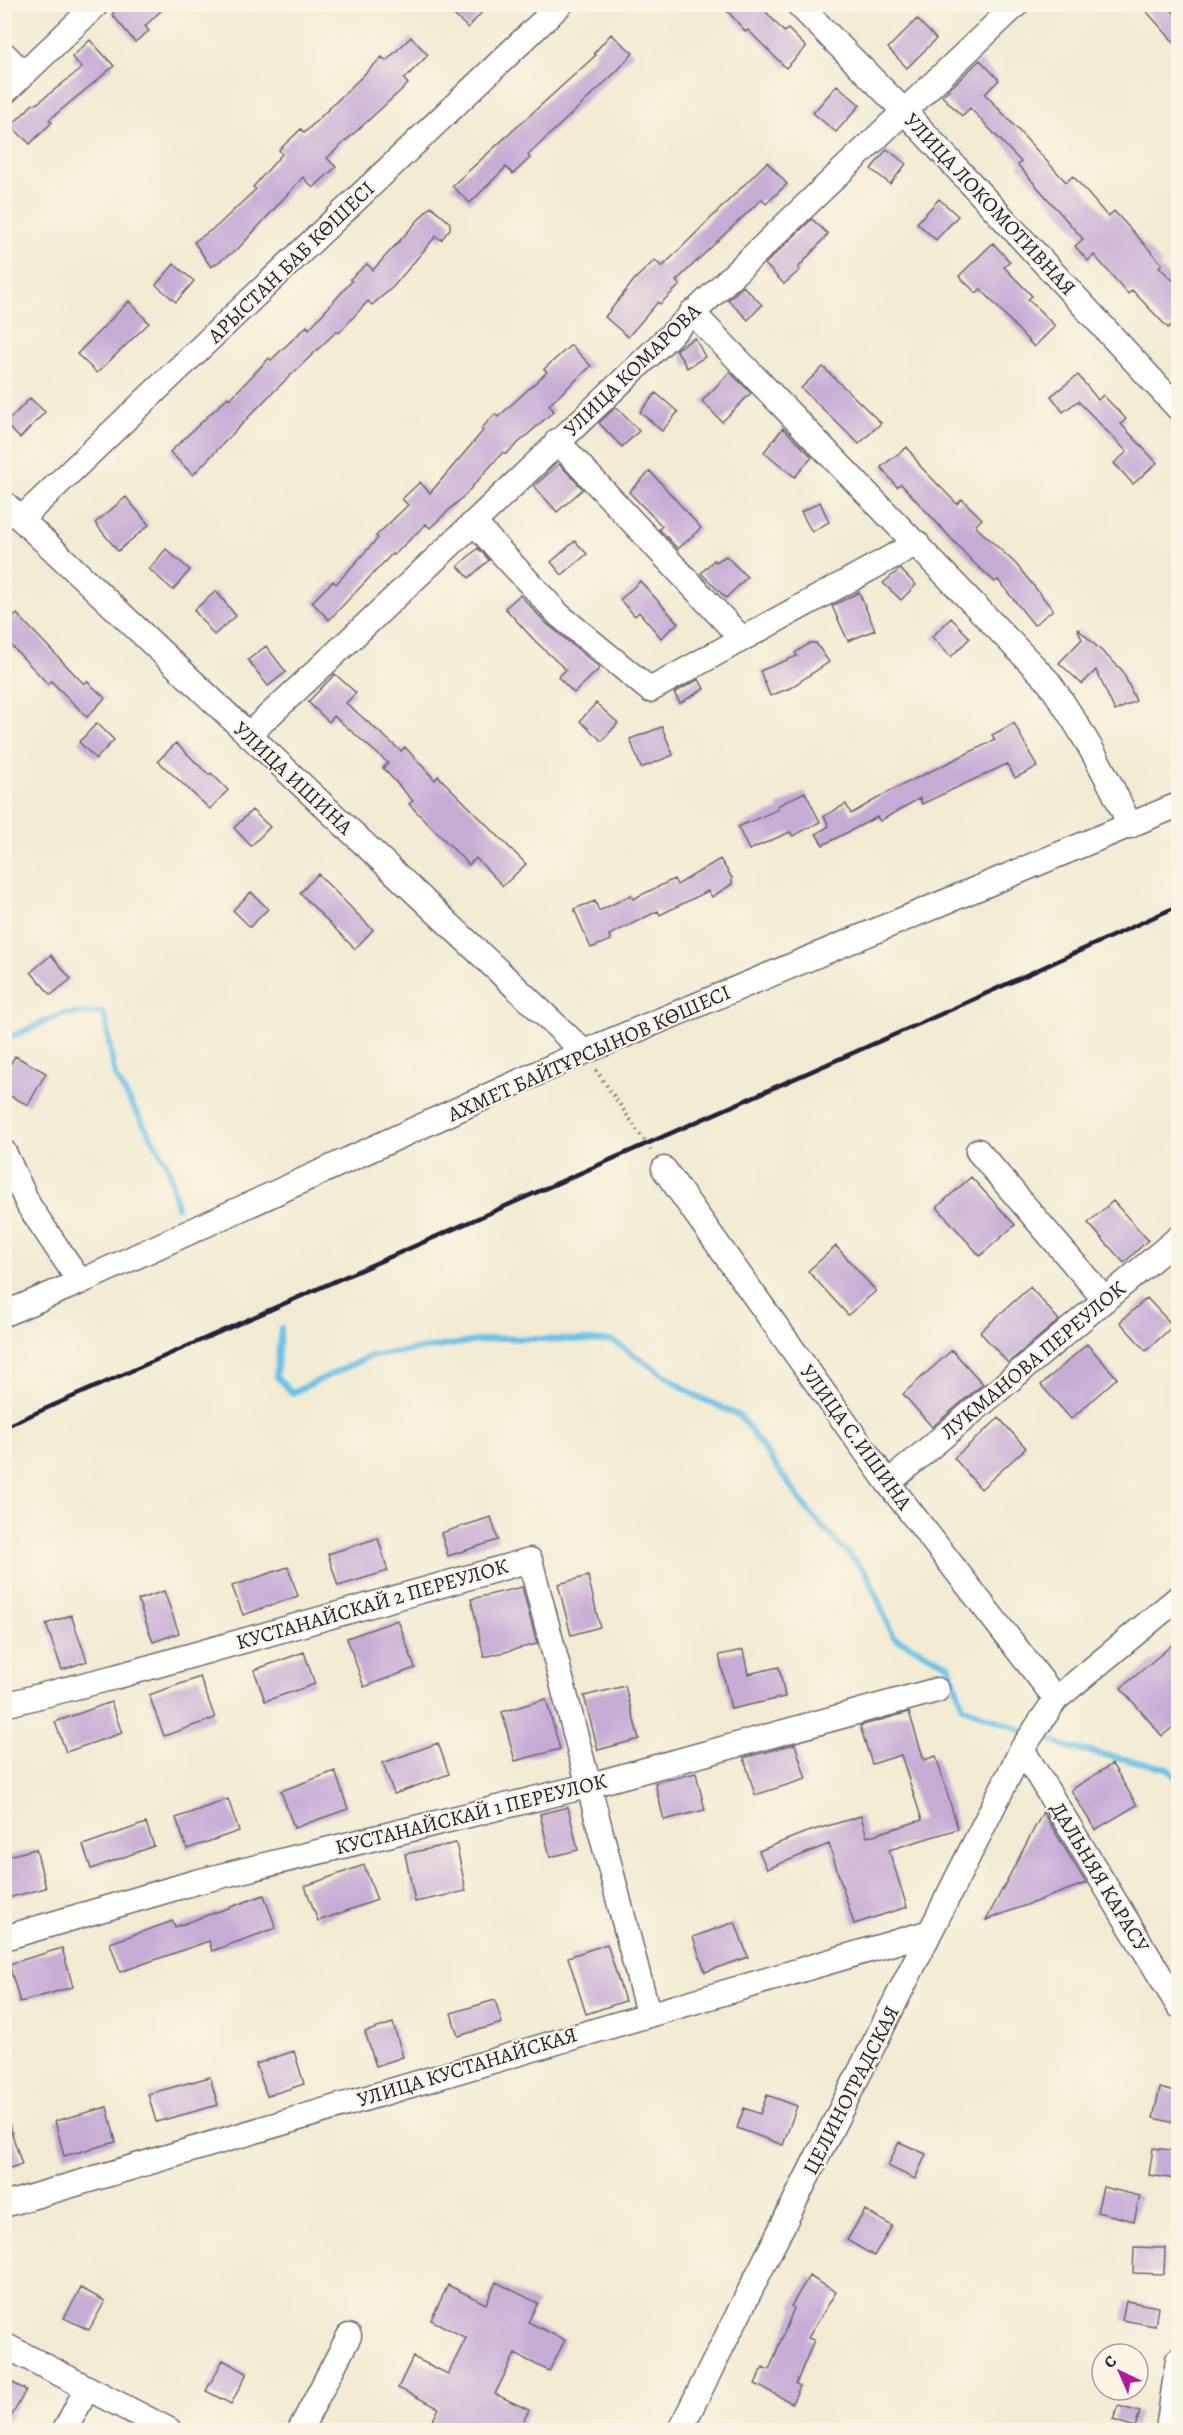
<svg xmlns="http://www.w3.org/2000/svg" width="1183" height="2435" viewBox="0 0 1183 2435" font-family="Alegreya,serif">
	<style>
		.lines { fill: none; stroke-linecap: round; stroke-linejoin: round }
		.stream { stroke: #6bc2e8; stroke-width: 6 }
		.building { fill: #c6acd5 }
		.minor-casing { stroke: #6b6870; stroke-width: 27 }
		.path { stroke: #6b6870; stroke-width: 4; stroke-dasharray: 1.5 4.5; stroke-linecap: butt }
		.minor { stroke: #fff; stroke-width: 24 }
		.rail { stroke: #22223b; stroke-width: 4.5 }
		.labels { text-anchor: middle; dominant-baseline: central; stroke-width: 4.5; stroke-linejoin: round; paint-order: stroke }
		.street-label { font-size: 21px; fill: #22223b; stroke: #fcf5e5 }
	</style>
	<rect width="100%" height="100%" fill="#fcf5e5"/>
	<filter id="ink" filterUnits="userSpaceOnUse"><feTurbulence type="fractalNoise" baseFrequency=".0167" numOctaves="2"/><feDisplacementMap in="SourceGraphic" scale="12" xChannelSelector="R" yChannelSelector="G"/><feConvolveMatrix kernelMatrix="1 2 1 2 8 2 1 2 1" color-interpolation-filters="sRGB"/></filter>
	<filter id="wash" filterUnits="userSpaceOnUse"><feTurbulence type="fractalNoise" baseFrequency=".008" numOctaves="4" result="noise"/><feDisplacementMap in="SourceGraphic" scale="24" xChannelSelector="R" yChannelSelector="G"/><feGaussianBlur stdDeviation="1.35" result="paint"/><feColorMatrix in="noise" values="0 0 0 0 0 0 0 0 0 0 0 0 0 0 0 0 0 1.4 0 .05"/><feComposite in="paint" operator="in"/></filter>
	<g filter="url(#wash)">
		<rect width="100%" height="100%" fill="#f2ebd2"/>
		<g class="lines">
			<path class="stream" d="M4 1040 62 1014 104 1013 115 1076 168 1165 177 1207
				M281 1328 276 1376 292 1393 370 1356 499 1338 613 1341 696 1396 740 1416 810 1513 868 1575 893 1637 949 1665 963 1707 1026 1732
				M1038 1736 1068 1747 1167 1768 1178 1780"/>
		</g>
		<g id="blocks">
			<path class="building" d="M124 4H168L145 26 149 31 135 42 112 14Z
				M442 4H489L468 28Z
				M721 4H759L784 32 788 29 806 47 786 68 748 30 746 32Z
				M1140 4H1166L1179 18V48Z
				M917 19 936 39 907 68 888 48Z
				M611 34 633 53 616 72 528 155 530 158 513 174 506 167 470 203 452 186 596 55 594 53Z
				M411 37 428 55 404 79 408 84 327 158 336 167 313 188 303 177 238 249 211 267 194 242 217 226 256 189 253 187 282 154 279 150 301 129 304 133 382 57 386 61Z
				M90 40 114 66 49 120 52 122 30 144 11 126 33 104 35 105 82 68 72 57Z
				M980 60 999 80 985 94 1066 182 1073 176 1108 217 1114 211 1146 246 1162 264 1159 267 1179 286V318L1168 328 1132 290 1128 294 1094 255 1088 261 1075 246 1083 239 1018 165 1021 162 970 108 962 116 942 96Z
				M837 85 860 105 836 132 813 113Z
				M887 149 906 164 890 184 871 169Z
				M767 162 787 184 766 204 762 199 729 230 676 281 680 285 660 304 658 302 628 337 605 317 635 279 655 260 662 267Z
				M939 199 958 216 936 240 917 223Z
				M431 206 450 223V229L441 240 436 236 393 287 372 305 368 301 339 333 337 331 268 397 193 475 170 452 228 397 230 399 269 358 271 360 307 326 309 329 352 281 350 279 367 264 373 270Z
				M812 219 828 234 798 268 800 270 784 284 765 264Z
				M993 243 1010 262 1004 267 1032 296 1028 299 1055 326 1034 347 981 289 976 293 959 276Z
				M174 264 194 281 176 302 156 285Z
				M743 286 762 305 748 320 728 300Z
				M129 301 149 323 97 373 77 354Z
				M695 338 705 357 687 368 676 349Z
				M571 345 591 366 549 405 554 411 506 454 503 452 464 496 430 528 426 524 394 555 392 554 329 620 312 602 333 581 336 584 378 538 376 536 408 505 402 499 420 482 430 493 483 431 481 429 495 414 498 417 547 372 544 369Z
				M823 367 881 423 859 444 801 388Z
				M730 372 751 393 722 422 702 401Z
				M1078 375 1098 400 1103 395 1126 419 1121 424 1157 463 1133 484 1114 463 1127 452 1078 401 1063 412 1051 396Z
				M656 393 678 412 662 431 640 412Z
				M30 398 45 412 20 438 5 424Z
				M616 407 639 431 622 447 599 423Z
				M783 428 812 457 795 477 764 452Z
				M907 447 921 467 957 504 962 499 982 519 975 526 1016 564 1053 610 1034 625 998 580 995 582 972 561 901 484 897 487 881 467Z
				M559 464 583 489 557 512 534 486Z
				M650 471 701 528 678 549 659 529 662 526 629 492Z
				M126 497 149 525 118 551 95 523Z
				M820 502 829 522 812 532 801 512Z
				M575 541 587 554 562 575 551 562Z
				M478 548 489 560 469 578 458 566Z
				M166 549 190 570 173 590 149 569Z
				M726 556 747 577 726 598 701 573 714 560 716 562Z
				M900 569 916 585 901 600 883 583Z
				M640 581 678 623 661 638 639 612 635 616 620 600Z
				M216 591 236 616 214 635 194 610Z
				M859 592 875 630 848 641 832 606Z
				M520 595 545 622 600 668 574 693 558 677 566 670 535 641 505 608Z
				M17 614 84 684 87 681 105 698 87 717 51 681 48 684 4 638V627Z
				M951 618 970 638 951 657 932 637Z
				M1077 628 1122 670 1136 701 1115 711 1096 670 1082 684 1059 663 1082 639Z
				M810 643H816L829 662 790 688 770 696 760 671 797 656 795 653Z
				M266 646 286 672 268 686 248 660Z
				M335 674 356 693 346 703 401 751 405 747 435 780 438 776 526 864 503 886 476 858 469 865 409 804 413 801 383 768 388 763 334 716 329 722 308 702Z
				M699 679 704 689 680 703 674 693Z
				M596 703 618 723 602 741 580 721Z
				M97 723 114 740 96 759 79 742Z
				M1014 723 1037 767 1015 778 1007 764 922 804 920 798 880 821 877 817 823 845 816 834 829 826 824 816 846 804 851 814 890 791 995 740 992 735Z
				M662 727 673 755 641 768 630 739Z
				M176 743 209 775 211 773 228 790 210 809 158 761Z
				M805 792 820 822 793 836 790 832 749 850 738 827 779 809 777 806Z
				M252 810 270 827 251 846 234 828Z
				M720 859 732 878V884L712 897 708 891 660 915 658 911 609 935 611 940 591 948 574 909 595 901 599 911 631 895 633 899 674 879 677 885Z
				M318 874 373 930 355 949 300 893Z
				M251 892 268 909 250 927 233 910Z
				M51 955 71 979 51 995 31 972Z
				M15 1056 46 1073 28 1105 4 1093V1076Z
				M971 1177 1015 1225 980 1256 937 1207Z
				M1113 1201 1148 1240 1124 1263 1088 1223Z
				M836 1246 876 1291 848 1315 808 1271Z
				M1030 1287 1059 1320 1008 1363 980 1332Z
				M1147 1298 1173 1326 1146 1351 1120 1322Z
				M1087 1344 1117 1378 1071 1419 1041 1385Z
				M952 1350 983 1384 932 1427 903 1394Z
				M999 1418 1026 1448 981 1489 954 1458Z
				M491 1517 498 1540 448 1556 441 1533Z
				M378 1538 388 1571 338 1586 328 1554Z
				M288 1567 298 1596 243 1615 232 1586Z
				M588 1576 600 1627 571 1635 558 1584Z
				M522 1587 537 1644 484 1657 471 1599Z
				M164 1591 179 1633 153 1642 138 1600Z
				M71 1615 87 1661 62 1670 46 1624Z
				M398 1620 415 1668 364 1687 347 1638Z
				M1179 1639V1722L1162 1736 1121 1688Z
				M743 1650 748 1674 779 1667 785 1697 731 1709 719 1655Z
				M304 1652 315 1684 265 1701 254 1670Z
				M200 1677 215 1718 164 1736 149 1695Z
				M625 1686 639 1739 598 1750 584 1696Z
				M546 1699 560 1749 515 1761 502 1712Z
				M111 1702 122 1733 66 1752 55 1722Z
				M909 1712 924 1760 936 1756 958 1829 889 1850 907 1907 854 1924 829 1844 767 1869 759 1851 804 1833 861 1816 867 1837 922 1820 901 1755 872 1764 860 1726Z
				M438 1743 449 1774 394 1794 383 1763Z
				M795 1744 806 1779 755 1795 744 1758Z
				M1112 1764 1137 1805 1095 1830 1071 1790Z
				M335 1771 348 1809 294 1828 281 1791Z
				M696 1773 705 1810 664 1820 655 1783Z
				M228 1799 239 1831 187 1849 176 1818Z
				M568 1807 578 1850 550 1857 540 1814Z
				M1043 1812 1086 1883 986 1920Z
				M146 1823 154 1846 91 1869 83 1845Z
				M456 1843 466 1891 415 1902 405 1854Z
				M36 1849 46 1888 4 1899V1857Z
				M364 1865 377 1900 318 1921 305 1886Z
				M264 1895 276 1928 212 1951 209 1941 120 1972 110 1943 173 1921 175 1927Z
				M735 1922 748 1957 705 1972 693 1937Z
				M607 1944 625 2001 586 2014 568 1957Z
				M62 1948 73 1987 20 2002 9 1964Z
				M495 2000 502 2023 458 2036 451 2013Z
				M393 2023 403 2057 376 2066 365 2032Z
				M294 2051 304 2084 267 2096 256 2064Z
				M210 2077 218 2105 156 2122 148 2094Z
				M1160 2088 1179 2093V2124L1153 2118Z
				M767 2095 797 2106 783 2145 737 2128 744 2108 760 2114Z
				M107 2107 116 2142 64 2156 55 2121Z
				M8 2122 22 2164 4 2170V2123Z
				M899 2142 926 2154 915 2179 888 2166Z
				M1153 2148 1179 2151 1176 2179 1149 2175Z
				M1103 2187 1140 2196 1134 2221 1097 2212Z
				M865 2210 892 2226 874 2256 847 2240Z
				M1134 2247 1165 2248 1164 2274 1133 2273Z
				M809 2276 836 2292 808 2338 814 2340 796 2384 800 2386 792 2403 755 2384 763 2367 769 2370 794 2308 791 2306Z
				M496 2282 538 2303 528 2322 565 2340 549 2371 515 2354 495 2394 529 2410 519 2430H428L439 2408 398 2388 413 2357 448 2374 466 2338 431 2320 448 2285 486 2304Z
				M81 2288 105 2301 89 2330 64 2318Z
				M1126 2301 1158 2307 1155 2326 1122 2320Z
				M223 2360 247 2373 231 2404 206 2391Z
				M4 2378 26 2390 4 2430Z
				M1118 2406 1140 2412 1135 2427 1113 2420Z"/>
		</g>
	</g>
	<g filter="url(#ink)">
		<use href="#blocks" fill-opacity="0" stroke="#6b6870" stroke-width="1.5"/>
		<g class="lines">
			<g class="minor-casing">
				<path id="minor" d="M798 4 904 111 1178 408
					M4 54 24 74
					M4 93 97 4
					M692 312 1048 681C1081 728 1107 774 1130 826
					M557 441 742 639 917 543
					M4 503 584 1052
					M21 519 561 4
					M475 524 559 615 650 690 742 639
					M248 735C507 495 760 247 1017 4
					M978 1151 1105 1300
					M4 1152 29 1206 80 1282
					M664 1169 888 1483 1056 1699
					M4 1314 80 1282 584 1052 1178 805
					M888 1483 1178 1238
					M4 1705 115 1677 530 1560 648 2013
					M1022 1749 1178 2005
					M4 1938 196 1882 587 1786 937 1690
					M4 2205 930 1932
					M4 2345 169 2430
					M65 2430 87 2388
					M300 2430 349 2336
					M680 2430 1022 1749 1056 1699 1178 1598
					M1168 2430 1178 2360"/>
			</g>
			<path class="path" d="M596 1070 653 1153"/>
			<use href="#minor" class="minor"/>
			<path class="rail" d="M4 1427 939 1015 1178 906"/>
		</g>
	</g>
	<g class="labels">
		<g class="street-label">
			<text transform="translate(990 204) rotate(47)">УЛИЦА ЛОКОМОТИВНАЯ</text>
			<text transform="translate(291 262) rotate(-44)">АРЫСТАН БАБ КӨШЕСІ</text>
			<text transform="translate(632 370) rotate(-44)">УЛИЦА КОМАРОВА</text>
			<text transform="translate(293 778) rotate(43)">УЛИЦА ИШИНА</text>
			<text transform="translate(589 1053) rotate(-24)">АХМЕТ БАЙТҰРСЫНОВ КӨШЕСІ</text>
			<text transform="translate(1033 1360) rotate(-40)">ЛУКМАНОВА ПЕРЕУЛОК</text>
			<text transform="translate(856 1437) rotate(54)">УЛИЦА С.ИШИНА</text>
			<text transform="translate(372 1604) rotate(-16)">КУСТАНАЙСКАЙ 2 ПЕРЕУЛОК</text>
			<text transform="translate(471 1814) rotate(-14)">КУСТАНАЙСКАЙ 1 ПЕРЕУЛОК</text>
			<text transform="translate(1100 1877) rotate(59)">ДАЛЬНЯЯ КАРАСУ</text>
			<text transform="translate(467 2067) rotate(-17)">УЛИЦА КУСТАНАЙСКАЯ</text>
			<text transform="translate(851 2090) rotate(-63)">ЦЕЛИНОГРАДСКАЯ</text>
		</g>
	</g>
	<rect width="1183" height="2435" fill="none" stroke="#fcf5e5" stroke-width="24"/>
	<g transform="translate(1120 2372) rotate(316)"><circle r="28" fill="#fcf5e5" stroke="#a5a1a1" stroke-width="1.5"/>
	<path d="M0-4.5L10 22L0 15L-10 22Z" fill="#b5179e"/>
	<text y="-9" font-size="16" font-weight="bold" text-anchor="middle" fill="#22223b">С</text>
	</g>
</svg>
